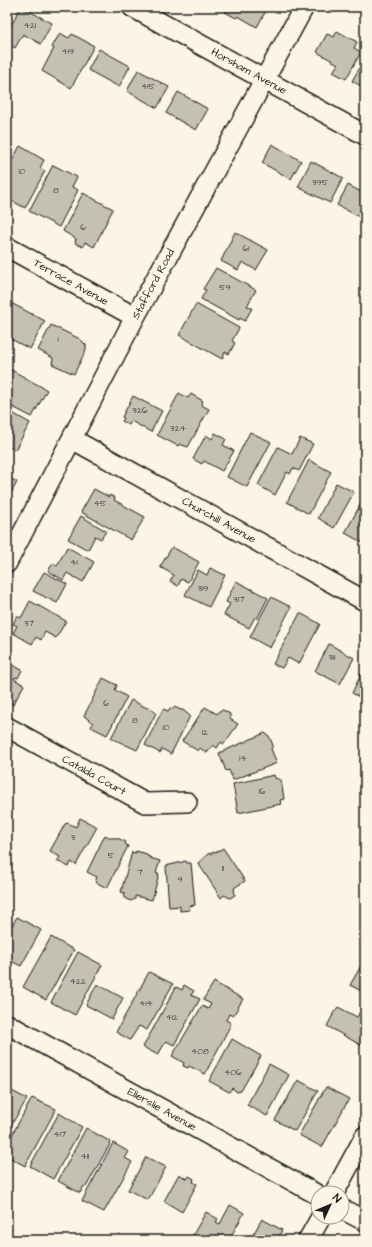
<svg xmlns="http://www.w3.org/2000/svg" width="372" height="1247" viewBox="0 0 372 1247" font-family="'Architects Daughter',sans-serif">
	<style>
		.building { fill: #c4c0b3; stroke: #1c1c1c }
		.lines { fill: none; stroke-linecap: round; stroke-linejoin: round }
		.minor-casing { stroke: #1c1c1c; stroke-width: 22 }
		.minor { stroke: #fcf5e5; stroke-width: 19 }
		.labels { text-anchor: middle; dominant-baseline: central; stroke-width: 4; stroke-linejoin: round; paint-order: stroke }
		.number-label { font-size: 9px; fill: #464542 }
		.street-label { font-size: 11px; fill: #1c1c1c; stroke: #fcf5e5 }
	</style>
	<rect width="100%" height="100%" fill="#fcf5e5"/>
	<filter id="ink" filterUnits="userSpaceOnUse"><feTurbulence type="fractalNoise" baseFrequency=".025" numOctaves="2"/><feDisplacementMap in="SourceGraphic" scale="8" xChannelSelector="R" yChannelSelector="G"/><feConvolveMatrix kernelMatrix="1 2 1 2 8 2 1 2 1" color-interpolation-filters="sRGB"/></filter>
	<g filter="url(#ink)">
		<path class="building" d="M21 7 52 23 41 44 23 34 15 48 7 43V33Z
			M228 7H268L257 27 238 16 236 18 225 12Z
			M337 31 357 42 354 48 361 52 346 79 333 72 338 64 317 52 327 34 334 37Z
			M60 33 69 38 72 34 94 46 71 88 42 71 54 48 52 47Z
			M99 49 130 66 119 87 88 70Z
			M365 58V88L352 81Z
			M138 70 169 87 157 108 127 91Z
			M178 92 208 109 196 130 166 113Z
			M272 144 301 161 291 179 262 163Z
			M20 146 44 160 40 168 45 171 25 208 7 198V170Z
			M311 161 343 178 330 203 298 187Z
			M53 165 77 177 72 187 78 190 59 227 29 211Z
			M348 185 365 194V220L337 205Z
			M83 193 113 209 94 247 85 242 83 247 75 243 76 239 63 231Z
			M235 232 268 250 256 270 242 262 238 270 221 261Z
			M216 268 256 290 247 306 252 308 245 321 240 318 239 320 201 299 206 290 203 289Z
			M11 303 45 321 30 349 7 337V304Z
			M196 304 239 328 232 341 235 343 229 354 225 352 222 359 179 335Z
			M51 325 80 339 86 345V350L74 374 52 364 53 358 38 350Z
			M8 368 47 390 32 417 7 404Z
			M179 393 188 398 191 394 203 401 201 405 209 409 188 447 179 444 178 446 157 435Z
			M133 396 162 411 151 432 131 421 129 425 122 421 124 418 122 417Z
			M7 410 30 423 15 450 7 446Z
			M250 432 271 442 247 487 227 477Z
			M215 433 226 439 223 445 234 451 222 471 204 461 202 464 193 459 206 435 212 439Z
			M300 438 313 444 299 471 293 468 290 474 287 472 275 495 258 485 278 447 292 454Z
			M309 460 331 472 309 514 287 502Z
			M7 477 17 482 7 501Z
			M336 483 354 492 334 528 318 518Z
			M94 489 109 497 110 495 115 498 114 500 145 517 131 540 81 512Z
			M365 496V544L345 533Z
			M81 516 106 531 101 539 95 536 88 550 68 539Z
			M67 547 94 562 83 582 67 573 63 580 48 571 53 563 57 566Z
			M172 547 199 562 188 582 181 579 178 586 170 581 174 575 160 567Z
			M210 568 225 575 209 607 185 595 198 570 207 575Z
			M44 572 67 584 57 603 33 591Z
			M236 581 268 598 257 619 255 617 249 628 224 615 230 604 226 602Z
			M271 597 291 607 270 648 250 637Z
			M30 601 66 621 56 638 45 632 41 640 36 637 32 644 13 633 17 626 13 624 17 616 21 618Z
			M300 613 320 624 299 664 288 658 282 668 273 664Z
			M329 644 354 658 340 684 315 671Z
			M7 662 22 670 18 678 15 677 14 679 24 685 13 705 7 701Z
			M365 666V700L352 693Z
			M103 678 117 685 115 690 127 697 107 735 91 727 93 723 84 716Z
			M131 700 147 708 149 707 156 713 137 750 111 738Z
			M174 707 181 710H183L190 716 171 754 162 749 160 753 145 745 163 709 168 711 170 708 173 709Z
			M205 707 217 714 219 711 223 710 230 714V719L238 724 224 744 221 742 217 748 213 745 207 753 200 748 198 751 182 741Z
			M265 733 269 736 273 745 271 749 277 763 233 780 229 770 226 771 219 753Z
			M274 775 275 778 281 780 284 799 280 800 281 804 238 813 233 784Z
			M80 818 97 827 76 865 71 862 69 867 57 861 60 857 50 851 65 824 68 823 76 827Z
			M105 835 111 838H117L126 842 125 844 128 846 107 888 95 882 97 877 87 872Z
			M223 848 245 881 234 888 235 895 230 898 224 895 221 898 198 863 209 853 210 854 214 852 215 853Z
			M136 851 147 854V856L150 857V858L160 861 156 873 159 874 152 900 135 896V899L131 901 126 899 124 896 125 893 121 892 132 852 136 853Z
			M186 861 187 863H191L195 905 189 906 190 910 180 911V906L169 907 166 866Z
			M17 917 41 930 21 966 7 959V930L9 931Z
			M51 937 74 950 46 1000 23 987Z
			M78 952 102 965 75 1015 51 1002Z
			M361 966 365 968V993L350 985Z
			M149 972 173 984 147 1030 139 1026 130 1040 116 1032Z
			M214 982 243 999 233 1016 229 1014 226 1020 231 1023 229 1028 205 1074 189 1066 188 1068 183 1066 184 1063 172 1056 202 1006 208 1009 211 1004 203 1000Z
			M97 984 123 998 112 1019 86 1005Z
			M184 985 194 991 191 995 200 999 174 1045 166 1041 158 1055 143 1047 176 987 182 990Z
			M365 1003 364 1047 327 1026 333 1015H332L338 1007 357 1017Z
			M232 1039 261 1056 241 1091 237 1092 232 1088 229 1092 209 1081Z
			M269 1064 289 1075 267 1116 247 1105Z
			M298 1080 318 1091 295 1131 275 1120Z
			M326 1087 349 1099 322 1147 299 1135Z
			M10 1090 27 1099 7 1132V1094Z
			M32 1098 56 1109 25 1166 7 1156V1144Z
			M59 1113 82 1127 53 1179 30 1166Z
			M86 1128 111 1142 86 1187 84 1186 80 1193 58 1181Z
			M113 1143 129 1152 125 1158 132 1162 104 1212 82 1201Z
			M146 1157 166 1167 148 1200 128 1190Z
			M179 1174 187 1179 189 1176 194 1179 193 1182 197 1184 182 1212 164 1201Z
			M230 1205 244 1213 229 1240H190L206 1212 218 1219 216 1222 220 1224Z
			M262 1219 282 1230 277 1240 251 1238Z"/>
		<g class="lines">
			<g class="minor-casing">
				<path id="minor" d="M132 7 365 135
					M7 247 135 317
					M72 439 365 601
					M7 563 135 317 304 7
					M7 727 145 803 187 802
					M7 1024 318 1195
					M334 1193 365 1136
					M342 1209 365 1221
					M308 1240 321 1217"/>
			</g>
			<use href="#minor" class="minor"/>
		</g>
	</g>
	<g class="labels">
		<g class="number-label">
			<text x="30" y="25">421</text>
			<text x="68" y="51">419</text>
			<text x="148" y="86">415</text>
			<text x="22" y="171">10</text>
			<text x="320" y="182">395</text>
			<text x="56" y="190">8</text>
			<text x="83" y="227">6</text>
			<text x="246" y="248">61</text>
			<text x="225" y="287">59</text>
			<text x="58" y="339">1</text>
			<text x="140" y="410">326</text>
			<text x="178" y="428">324</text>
			<text x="100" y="503">45</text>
			<text x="74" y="562">41</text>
			<text x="203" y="588">319</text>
			<text x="239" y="599">317</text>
			<text x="29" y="623">37</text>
			<text x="332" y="657">311</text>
			<text x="106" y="703">6</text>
			<text x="135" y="720">8</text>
			<text x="166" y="727">10</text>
			<text x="205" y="732">12</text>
			<text x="243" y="758">14</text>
			<text x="262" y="791">16</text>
			<text x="73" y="837">3</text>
			<text x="111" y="855">5</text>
			<text x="223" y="868">11</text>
			<text x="140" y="872">7</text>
			<text x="180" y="879">9</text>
			<text x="78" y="981">422</text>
			<text x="146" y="1003">414</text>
			<text x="172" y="1017">412</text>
			<text x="200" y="1051">408</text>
			<text x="233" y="1072">406</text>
			<text x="60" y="1134">417</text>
			<text x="85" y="1156">411</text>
		</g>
		<g class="street-label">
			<text transform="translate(249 71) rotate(29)">Horsham Avenue</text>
			<text transform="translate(71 282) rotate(29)">Terrace Avenue</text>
			<text transform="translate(153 284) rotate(-62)">Stafford Road</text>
			<text transform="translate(219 520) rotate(29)">Churchill Avenue</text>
			<text transform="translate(94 775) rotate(29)">Catalda Court</text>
			<text transform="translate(162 1109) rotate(29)">Ellerslie Avenue</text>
		</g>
	</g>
	<rect width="372" height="1247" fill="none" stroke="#fcf5e5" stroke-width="24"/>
	<rect x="12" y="12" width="348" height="1223" fill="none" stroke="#1c1c1c" stroke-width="1.5" filter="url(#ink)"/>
	<g transform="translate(330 1205) rotate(46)"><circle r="19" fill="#fcf5e5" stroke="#a29e95"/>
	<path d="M0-3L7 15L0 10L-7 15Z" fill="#1c1c1c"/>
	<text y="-6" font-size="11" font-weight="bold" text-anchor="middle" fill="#1c1c1c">N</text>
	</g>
</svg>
